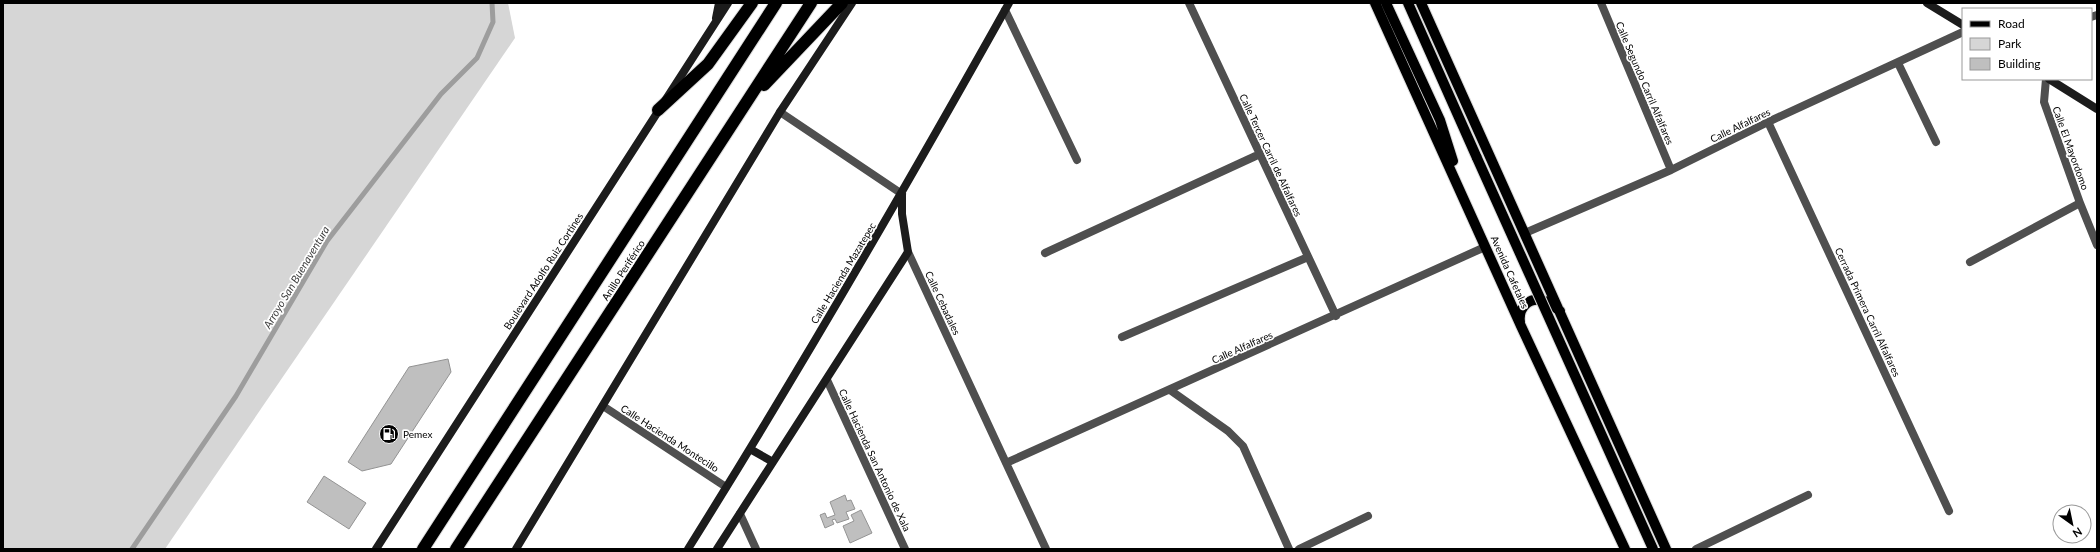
<svg xmlns="http://www.w3.org/2000/svg" width="2100" height="552" viewBox="0 0 2100 552" font-family="Lato,sans-serif">
	<style>
		.green { fill: #d6d6d6 }
		.lines { fill: none; stroke-linecap: round; stroke-linejoin: round }
		.stream { stroke: #9d9d9d; stroke-width: 5 }
		.building { fill: #bfbfbf; stroke: #939393 }
		.primary-casing { stroke: #dbdbdb; stroke-width: 12 }
		.highway-casing { stroke: #dbdbdb; stroke-width: 14 }
		.street { stroke: #4f4f4f; stroke-width: 8 }
		.secondary { stroke: #1c1c1c; stroke-width: 8 }
		.primary { stroke: #000; stroke-width: 10 }
		.highway { stroke: #000; stroke-width: 12 }
		.primary-bridge-casing { stroke: #dbdbdb; stroke-width: 12; stroke-linecap: butt }
		.primary-bridge { stroke: #000; stroke-width: 10 }
		.labels { text-anchor: middle; dominant-baseline: central; stroke-width: 3.5; stroke-linejoin: round; paint-order: stroke }
		.street-label { font-size: 10px; fill: #000; stroke: #fff }
		.poi-label { font-size: 10px; fill: #000; stroke: #fff; text-anchor: start }
		.water-label { font-size: 11px; font-style: italic; fill: #3e3e3e; stroke: #fff }
	</style>
	<rect width="100%" height="100%" fill="#fff"/>
	<path class="green" d="M3 3H508L515 38 165 549H3Z"/>
	<g class="lines">
		<path class="stream" d="M132 549 236 396 327 241 441 94 477 58 493 22 492 3"/>
	</g>
	<path class="building" d="M448 359 451 372 391 464 362 471 348 462 409 367Z
		M324 476 366 503 349 529 307 502Z
		M845 495 847 501 851 500 855 509 846 512 849 519 837 523 835 519 832 520 834 524 825 528 820 515 825 513 827 518 835 515 830 502Z
		M861 510 872 533 850 543 843 526 854 521 851 515Z"/>
	<g class="lines">
		<g class="primary-casing">
			<path id="primary" d="M1375 3 1521 326 1625 549
				M1386 3 1440 120 1453 161
				M1408 3 1477 158
				M1421 3 1666 549
				M1520 322C1518 308 1529 296 1544 301 1550 302 1555 308 1560 311"/>
		</g>
		<g class="highway-casing">
			<path id="highway" d="M764 85 842 3
				M658 110 708 64 752 3
				M423 549 776 3
				M456 549 811 3"/>
		</g>
		<path class="street" d="M1189 3 1336 316
			M1601 3 1671 170
			M1005 10 1077 160
			M2091 17 2097 15
			M1898 63 1936 142
			M2046 79 2044 102 2080 203 2097 245
			M780 112 902 194
			M1768 122 1949 511
			M1525 233 1671 170 1768 122 1963 32
			M908 252 1046 549
			M1045 253 1260 154
			M1970 262 2080 203
			M1122 337 1308 257
			M827 380 905 549
			M1170 390 1228 431 1243 446 1289 549
			M603 406 726 487
			M1006 463 1485 247
			M740 514 756 549
			M1299 549 1368 516
			M1696 549 1808 495"/>
		<path class="secondary" d="M1927 3 1963 25
			M716 18 719 3
			M2049 79 2097 109
			M750 449 773 462
			M376 549 728 3
			M516 549 780 112 852 3
			M688 549C800 370 906 187 1009 3
			M717 549 908 252 902 214V194"/>
		<use href="#primary" class="primary"/>
		<use href="#highway" class="highway"/>
		<g class="primary-bridge-casing">
			<path id="primary-bridge" d="M1477 158 1653 549"/>
		</g>
		<use href="#primary-bridge" class="primary-bridge"/>
	</g>
	<defs>
		<g id="fuel-disc" transform="scale(1)"><circle r="9.5" fill="#000" stroke="#fff"/><path d="M-5.5-6h7V0h2V4h1.3V-2.5L3-4.5l.8-.8L6-3V5H2.5V1h-1V6h-7ZM-4.2-4.7v3.2H.2V-4.7Z" fill="#fff"/></g>
	</defs>
	<g fill-rule="evenodd">
		<use href="#fuel-disc" x="389" y="434"/>
	</g>
	<g class="labels">
		<g class="street-label">
			<text transform="translate(1645 83) rotate(67)">Calle Segundo Carril Alfalfares</text>
			<text transform="translate(1740 125) rotate(-26)">Calle Alfalfares</text>
			<text transform="translate(2071 148) rotate(70)">Calle El Mayordomo</text>
			<text transform="translate(1271 155) rotate(65)">Calle Tercer Carril de Alfalfares</text>
			<text transform="translate(623 270) rotate(-57)">Anillo Periférico</text>
			<text transform="translate(543 271) rotate(-57)">Boulevard Adolfo Ruiz Cortines</text>
			<text transform="translate(1510 272) rotate(66)">Avenida Cafetales</text>
			<text transform="translate(843 273) rotate(-59)">Calle Hacienda Mazatepec</text>
			<text transform="translate(943 303) rotate(65)">Calle Cebadales</text>
			<text transform="translate(1868 312) rotate(65)">Cerrada Primera Carril Alfalfares</text>
			<text transform="translate(1242 347) rotate(-24)">Calle Alfalfares</text>
			<text transform="translate(670 438) rotate(33)">Calle Hacienda Montecillo</text>
			<text transform="translate(875 460) rotate(65)">Calle Hacienda San Antonio de Xala</text>
		</g>
		<g class="poi-label">
			<text x="403" y="434">Pemex</text>
		</g>
		<g class="water-label">
			<text transform="translate(296 277) rotate(-59)">Arroyo San Buenaventura</text>
		</g>
	</g>
	<rect width="2100" height="552" fill="none" stroke="#000000" stroke-width="8"/>
	<rect x="1962" y="8" width="130" height="72" fill="#ffffff" stroke="#999999"/>
	<rect x="1970" y="21" width="20" height="6" fill="#000000" stroke="#999999"/>
	<text x="1998" y="28" font-size="12" fill="#000000">Road</text>
	<rect x="1970" y="38" width="20" height="12" fill="#d6d6d6" stroke="#999999"/>
	<text x="1998" y="48" font-size="12" fill="#000000">Park</text>
	<rect x="1970" y="58" width="20" height="12" fill="#bfbfbf" stroke="#999999"/>
	<text x="1998" y="68" font-size="12" fill="#000000">Building</text>
	<g transform="translate(2072 524) rotate(147)"><circle r="19" fill="#ffffff" stroke="#999999"/>
	<path d="M0-3L7 15L0 10L-7 15Z" fill="#000000"/>
	<text y="-6" font-size="11" font-weight="bold" text-anchor="middle" fill="#000000">N</text>
	</g>
</svg>
